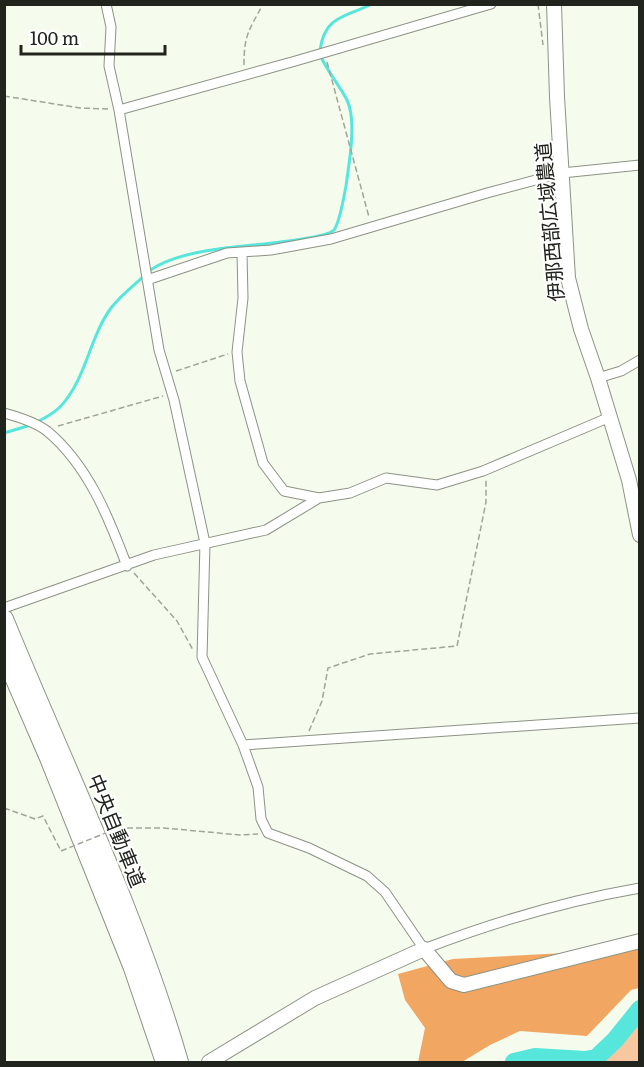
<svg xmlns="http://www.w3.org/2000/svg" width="644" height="1067" viewBox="0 0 644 1067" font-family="Literata,'Noto Sans JP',serif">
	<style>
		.green { fill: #f7c7a0 }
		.forest { fill: #f1a662 }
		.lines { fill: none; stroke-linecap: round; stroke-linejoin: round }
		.stream { stroke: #56e6dc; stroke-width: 3 }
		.river { stroke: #56e6dc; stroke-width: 18 }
		.street-casing { stroke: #8c9285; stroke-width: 11 }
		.secondary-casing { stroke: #8c9285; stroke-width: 16 }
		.highway-casing { stroke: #8c9285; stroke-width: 20 }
		.path { stroke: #a0a599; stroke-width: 1.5; stroke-dasharray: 6 3; stroke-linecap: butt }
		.street { stroke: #fff; stroke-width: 9 }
		.secondary { stroke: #fff; stroke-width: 14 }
		.highway { stroke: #fff; stroke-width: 18 }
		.path-bridge { stroke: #a0a599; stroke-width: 1.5; stroke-dasharray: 6 3; stroke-linecap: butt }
		.labels { text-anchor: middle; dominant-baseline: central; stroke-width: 4.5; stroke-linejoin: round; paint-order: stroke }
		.street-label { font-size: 20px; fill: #21231d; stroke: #fff }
	</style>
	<rect width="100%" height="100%" fill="#f6fced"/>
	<path class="green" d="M639 1023V1062H602Z"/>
	<path class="forest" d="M639 949V988L631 990 587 1036 520 1031 490 1045 462 1062H418L425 1028 405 1000 398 974 453 959Z"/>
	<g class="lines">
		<path class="stream" d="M320 50C325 15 346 17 372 4
			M149 271C167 258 196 252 218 249 236 246 326 240 334 230 340 222 344 196 346 186 349 163 357 121 347 100 339 85 328 72 321 57
			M37 422C45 418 54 413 60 407 86 380 89 338 111 308 120 296 133 286 144 276
			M4 433 31 425"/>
		<path class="river" d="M514 1062 535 1057 585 1060 596 1058 615 1040 640 1009"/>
		<g class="street-casing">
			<path id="street" d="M106 4 111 27 109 66 119 110 159 350 174 400 205 543 202 657 243 745 258 787 261 819 268 833 309 848 367 876 385 892 424 949C494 922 565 901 640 888
				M119 110 292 62 491 4
				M242 253 243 298 237 352 240 381 263 463 284 491 319 498
				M147 280 227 253 271 250 331 239 487 193 562 173 640 165
				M598 378 621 371 640 360
				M4 413C19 417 35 422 47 431 88 465 109 518 127 566
				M4 608 154 555 266 530 319 498 350 493 386 478 437 485 483 471 610 417
				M243 745 640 718"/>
		</g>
		<g class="secondary-casing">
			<path id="secondary" d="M554 4 557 97 568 278 581 329 598 378 629 480 640 535
				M209 1062 315 998 424 949 451 981 464 985 640 941"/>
		</g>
		<g class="highway-casing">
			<path id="highway" d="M4 619C64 766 135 910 179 1062
				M4 654 49 758 133 968 165 1062"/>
		</g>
		<path class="path" d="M538 4 543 45
			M327 62 369 217
			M244 65C244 34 249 31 263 4
			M4 96 80 108 108 109
			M176 371 228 354
			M58 426 163 396
			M134 573 177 621 193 650
			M309 731 322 701 328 668 370 654 457 646 486 502V480
			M4 808 35 819 43 816 61 851
			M118 828H164L240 835 258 834"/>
		<use href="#street" class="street"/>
		<use href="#secondary" class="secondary"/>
		<use href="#highway" class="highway"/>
		<path class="path-bridge" d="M61 851 118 828"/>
	</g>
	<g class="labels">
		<g class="street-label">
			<text transform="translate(548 222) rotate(-95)">伊那西部広域農道</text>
			<text transform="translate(118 830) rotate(68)">中央自動車道</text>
		</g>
	</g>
	<rect width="644" height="1067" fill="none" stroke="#21231d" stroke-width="12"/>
	<path d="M21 45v9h144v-9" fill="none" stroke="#21231d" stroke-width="3"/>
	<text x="30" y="45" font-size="18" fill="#21231d" stroke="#ffffff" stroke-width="4.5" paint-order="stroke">100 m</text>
</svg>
